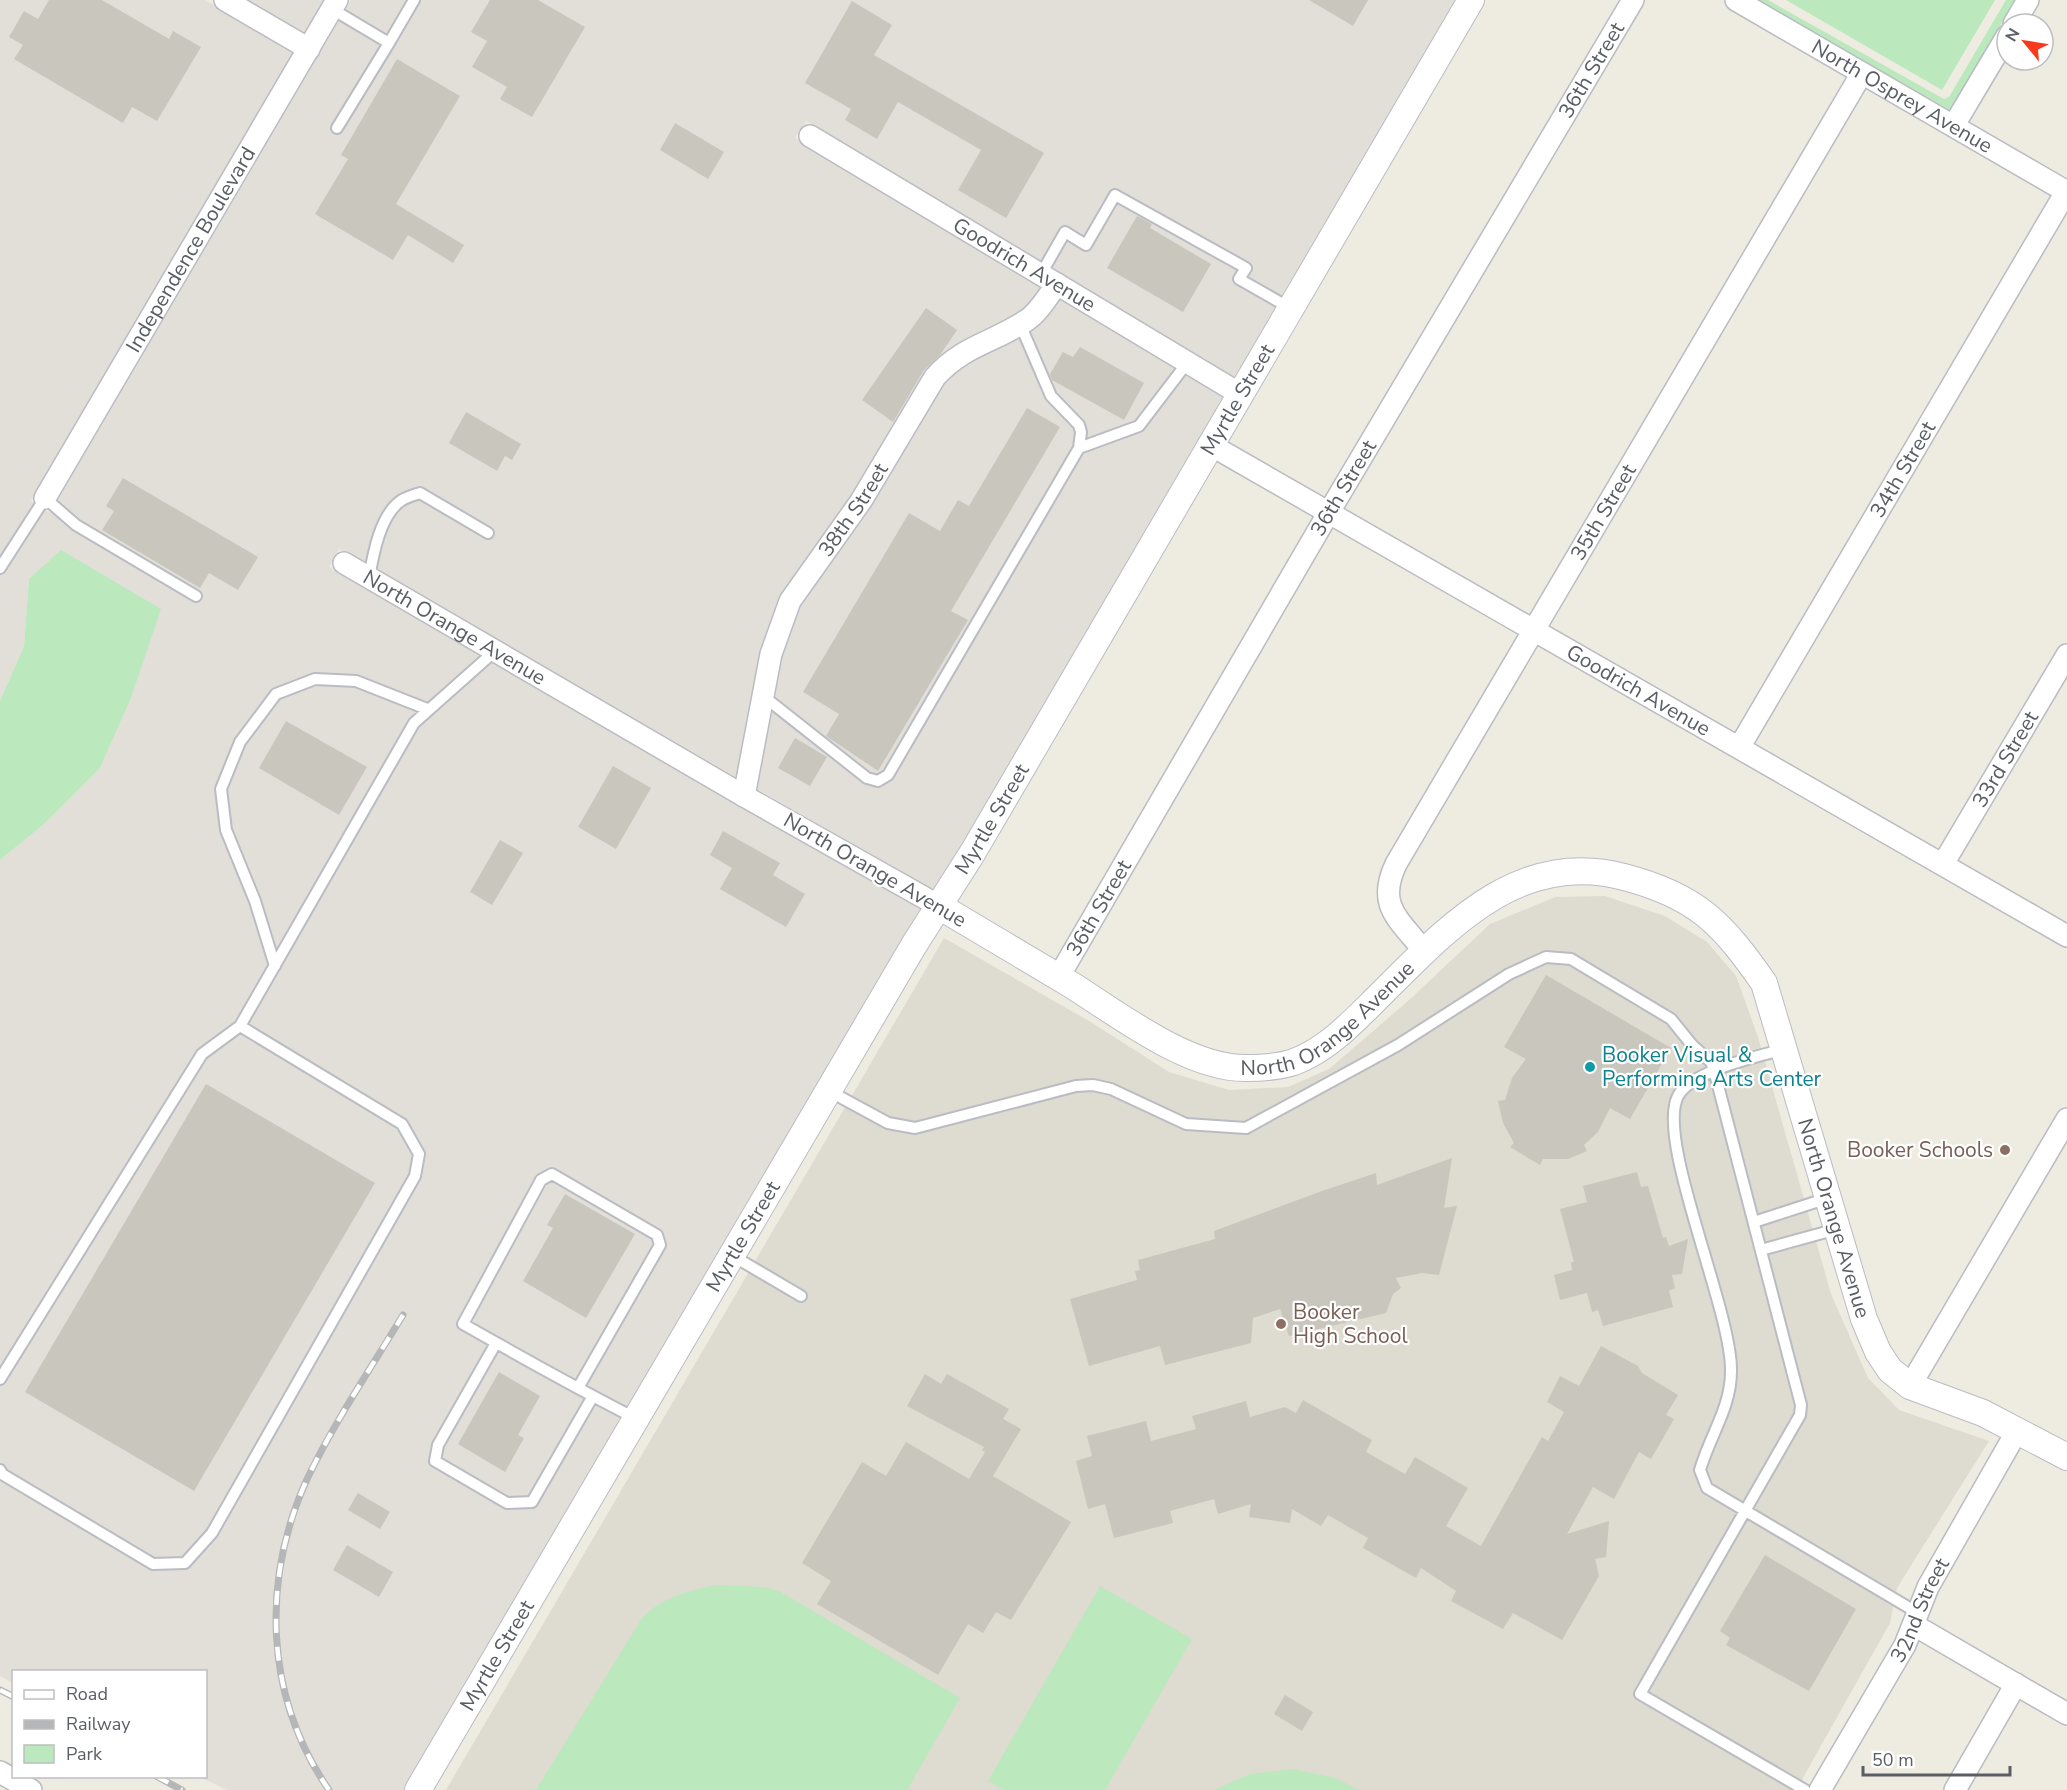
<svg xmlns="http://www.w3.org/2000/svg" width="2067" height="1790" viewBox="0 0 2067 1790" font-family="'Nunito Sans',sans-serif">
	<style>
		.industrial { fill: #e2dfd9 }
		.education { fill: #dedbd0 }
		.green { fill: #bbe8bd }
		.building { fill: #c9c6be }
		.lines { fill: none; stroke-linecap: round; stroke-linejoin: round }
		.service-casing { stroke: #b9bcc2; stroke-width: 14 }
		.minor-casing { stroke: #b9bcc2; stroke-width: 24 }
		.tertiary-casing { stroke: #b9bcc2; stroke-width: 28 }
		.service { stroke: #fff; stroke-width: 10 }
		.minor { stroke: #fff; stroke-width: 21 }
		.tertiary { stroke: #fff; stroke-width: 26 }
		.rail-casing { stroke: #b5b6b7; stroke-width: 7 }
		.rail { stroke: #fff; stroke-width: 4.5; stroke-dasharray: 14; stroke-linecap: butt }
		.culture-dot { fill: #0f9aa8; stroke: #fff; stroke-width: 2 }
		.education-dot { fill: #8d6e63; stroke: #fff; stroke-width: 2 }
		.labels { text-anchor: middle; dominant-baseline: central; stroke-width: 4.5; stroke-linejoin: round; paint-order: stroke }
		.street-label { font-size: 21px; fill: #5a5e64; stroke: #fff }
		.culture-label { font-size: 21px; fill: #0d838f; stroke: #fff; text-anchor: start }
		.education-label { font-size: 21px; fill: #785e54; stroke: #fff; text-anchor: end }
	</style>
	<rect width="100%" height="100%" fill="#eeece1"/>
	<path class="industrial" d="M0 0H205L294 52 31 501 50 513 351 0H1457L1235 379 806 121 795 138 1224 397 935 891 339 549 329 567 738 804 924 908 404 1790H227L200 1777 206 1776V1672H14L13 1683 0 1676V860L44 824 100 768 131 698 160 609 29 579 24 646 0 701Z
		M246 0H324L304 34Z"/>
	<path class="education" d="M1605 896 1665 916 1707 942 1736 976 1758 1037 1831 1294 1868 1378 1899 1410 1989 1441 1897 1588 1890 1623 1796 1790H446L944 938 1089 1021 1169 1072 1229 1090 1288 1087 1329 1069 1408 1001 1490 924 1555 897Z"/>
	<path class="green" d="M1756 0H1768L1944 99 1949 97 2006 0H2015L1950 110Z
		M1786 0H1995L1942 90Z
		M61 550 161 609 131 698 100 768 44 824 0 860V701L24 646 29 579Z
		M717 1585 764 1587 779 1591 960 1698 907 1790H536L642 1618C661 1598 690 1590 717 1585Z
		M1100 1586 1192 1639 1105 1790H1004L988 1781Z
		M1293 1769 1335 1778 1359 1790H1214L1250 1774Z"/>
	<path class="building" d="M49 0H102L169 39 173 31 201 47 157 121 132 107 123 123 14 59 23 45 9 37 24 11 38 19Z
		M490 0H538L585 27 532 117 500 99 507 87 472 67 487 41 471 32Z
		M1309 0H1368L1353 26Z
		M852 1 892 25 874 55 1044 153 1006 218 958 190 981 150 898 102 877 139 845 120 851 109 805 83Z
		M397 59 460 96 396 204 464 245 453 263 408 235 393 260 315 214 348 159 341 155Z
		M675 123 724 152 708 179 660 150Z
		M1137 216 1152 224 1150 228 1211 264 1183 312 1107 268Z
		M926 308 957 330 940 355 924 370 893 422 862 400Z
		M1080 347 1144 383 1124 420 1052 380 1050 374 1063 352 1073 357Z
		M1027 408 1060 427 951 611 968 620 878 771 826 736 839 714 803 692 909 513 940 531 958 500 969 506Z
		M466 412 521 444 512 460 505 456 497 471 449 443Z
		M123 478 258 557 238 590 209 573 200 588 102 530 114 511 106 506Z
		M286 721 367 767 339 815 259 768Z
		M795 738 827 757 810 786 778 768Z
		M613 766 651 788 616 849 578 827Z
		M723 831 780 863 773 875 805 894 786 927 720 889 732 868 710 855Z
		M500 840 523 853 492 905 470 892Z
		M1546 975 1671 1048 1630 1119 1610 1108 1598 1132 1584 1145 1587 1151 1568 1159H1543L1540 1165 1510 1147 1514 1143 1503 1123 1498 1101 1505 1100 1512 1078 1526 1059 1504 1047Z
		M206 1084 375 1183 194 1491 25 1392Z
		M1452 1158 1444 1208 1457 1206 1439 1275 1422 1273 1396 1278 1401 1288 1393 1294 1386 1313 1289 1336 1280 1309 1253 1318 1251 1343 1165 1365 1160 1346 1089 1366 1070 1299 1137 1280 1135 1271 1140 1270 1138 1260 1215 1239 1214 1231 1322 1191 1376 1173 1377 1185Z
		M1637 1172 1641 1187 1648 1186 1663 1238 1666 1237 1669 1246 1688 1239 1682 1274 1672 1275 1675 1288 1669 1291 1673 1307 1603 1326 1598 1310 1592 1312 1587 1293 1560 1300 1554 1275 1572 1270 1571 1262H1574L1560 1209 1587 1202 1583 1186Z
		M565 1194 635 1234 586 1318 523 1281 553 1228 547 1225Z
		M1601 1346 1638 1366 1642 1373 1678 1395 1666 1415 1674 1419 1651 1459 1639 1452 1614 1499 1593 1487 1567 1534 1609 1521 1606 1557 1595 1559 1599 1576 1562 1640 1513 1613 1503 1629 1451 1601 1456 1591 1421 1568 1416 1578 1363 1548 1368 1538 1328 1515 1321 1526 1292 1509 1290 1523 1249 1517 1251 1504 1218 1514 1214 1499 1170 1511 1173 1523 1114 1538 1105 1504 1088 1509 1076 1461 1092 1456 1087 1436 1146 1421 1151 1441 1196 1429 1192 1416 1246 1401 1250 1417 1285 1407 1296 1413 1303 1400 1372 1440 1366 1452 1405 1474 1415 1457 1468 1488 1446 1526 1481 1546 1542 1437 1548 1441 1564 1412 1547 1402 1560 1376 1579 1386Z
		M499 1372 540 1396 518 1435 524 1438 505 1472 458 1444Z
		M925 1374 941 1384 947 1374 1009 1409 1003 1419 1021 1429 993 1476 1071 1522 1011 1620 996 1612 983 1633 968 1624 938 1675 817 1604 831 1581 802 1563 862 1462 886 1476 906 1442 969 1479 985 1452 982 1450 984 1447 907 1406Z
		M358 1493 390 1512 380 1529 348 1510Z
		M347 1545 393 1572 379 1597 333 1570Z
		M1765 1555 1856 1609 1809 1691 1726 1645 1730 1638 1720 1631Z
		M1285 1695 1313 1712 1302 1731 1274 1714Z"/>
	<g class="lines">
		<g class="service-casing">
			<path id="service" d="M332 9 389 43 337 128
				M389 43 414 0
				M1041 274 1065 232 1086 245 1115 195 1246 268 1239 279 1290 308
				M1079 448 1139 426 1187 363
				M0 568 45 498 76 525 196 596
				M369 578C373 555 380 514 402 500 407 497 414 495 420 493L488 533
				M763 696 867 778 878 781 888 775 1079 448 1081 432 1079 425 1051 396 1020 324
				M275 966 255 901 226 830 221 789 240 742 276 694 315 679 356 681 427 709
				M1785 1049C1759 1056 1691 1071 1678 1096 1655 1139 1732 1310 1731 1371 1731 1408 1710 1435 1700 1470L1707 1488 1918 1613
				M829 1091 888 1123 915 1128 1076 1086 1093 1085 1111 1089 1186 1124 1246 1128 1398 1045 1509 974 1546 957 1571 959 1671 1019 1692 1045 1711 1062 1714 1070 1801 1405 1800 1415 1640 1694 1805 1790
				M1754 1222 1828 1198
				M1761 1250 1837 1229
				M733 1256 801 1296
				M496 1343 438 1445 435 1461 507 1503 532 1502 593 1396
				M0 1379 202 1054 240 1026 414 723 495 651
				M578 1388 660 1245 657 1235 552 1174 541 1180 463 1324C521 1357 578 1389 637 1419
				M0 1470 2 1474 153 1564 185 1563 212 1533 415 1176 419 1154 402 1124 240 1026"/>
		</g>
		<g class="minor-casing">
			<g id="minor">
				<path d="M225 0 309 49"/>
				<path id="s1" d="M1736 0 2067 192"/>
				<path d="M2014 24 2028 0"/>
				<path d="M1954 125 2007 36"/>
				<path id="s2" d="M810 136 1240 394"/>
				<path id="s3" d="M1209 444 2067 936"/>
				<path id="s4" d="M45 498 337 0"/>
				<path id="s5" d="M344 563 744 796 939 906"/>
				<path id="s6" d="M1740 746 2066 192"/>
				<path id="s7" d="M744 796 771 654 790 601 861 501 935 377C964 345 993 343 1027 320 1039 312 1048 296 1057 284"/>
				<path id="s8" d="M1943 864 2067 655"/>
				<path id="s9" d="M1424 951C1399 919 1376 906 1396 864L1862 73"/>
				<path id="s10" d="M1058 978 1329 512 1633 0"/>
				<path d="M1910 1386 2067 1119"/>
				<path d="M1914 1625 2067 1714"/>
				<path d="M0 1772 31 1790"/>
				<path id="s11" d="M1820 1790 1905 1645 1928 1587 2017 1431"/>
				<path d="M1955 1790 2016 1684"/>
			</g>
		</g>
		<g class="tertiary-casing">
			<g id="tertiary">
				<path id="s12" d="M939 906C983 932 1026 958 1070 984 1118 1014 1187 1068 1245 1068 1260 1068 1279 1067 1294 1062 1326 1050 1351 1024 1375 1000 1444 932 1516 848 1624 877 1697 896 1722 923 1764 983L1864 1319 1878 1352 1890 1370 1910 1386 1983 1413 2067 1457"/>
				<path id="s13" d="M418 1790 914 945 973 852 1471 0"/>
			</g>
		</g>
		<use href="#service" class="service"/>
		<use href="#minor" class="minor"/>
		<use href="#tertiary" class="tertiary"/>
		<g class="rail-casing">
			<path id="rail" d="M0 1690 14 1697
				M156 1776 182 1790
				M329 1790C264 1696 261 1579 308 1477 335 1421 371 1368 403 1315"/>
		</g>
		<use href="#rail" class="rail"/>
	</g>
	<circle class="culture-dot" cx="1590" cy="1067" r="6"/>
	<g class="education-dot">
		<circle cx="2005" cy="1150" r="6"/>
		<circle cx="1281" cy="1324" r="6"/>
	</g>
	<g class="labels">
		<g class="street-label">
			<text stroke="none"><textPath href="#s10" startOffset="1053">36th Street</textPath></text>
			<text stroke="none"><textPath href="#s1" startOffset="192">North Osprey Avenue</textPath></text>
			<text stroke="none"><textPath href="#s4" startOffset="288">Independence Boulevard</textPath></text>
			<text stroke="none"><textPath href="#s2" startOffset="250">Goodrich Avenue</textPath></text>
			<text stroke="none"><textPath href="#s13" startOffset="1614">Myrtle Street</textPath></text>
			<text stroke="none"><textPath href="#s6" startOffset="321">34th Street</textPath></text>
			<text stroke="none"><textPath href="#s10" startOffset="567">36th Street</textPath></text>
			<text stroke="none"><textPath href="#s7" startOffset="312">38th Street</textPath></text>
			<text stroke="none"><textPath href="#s9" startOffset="508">35th Street</textPath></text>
			<text stroke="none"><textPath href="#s5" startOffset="128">North Orange Avenue</textPath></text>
			<text stroke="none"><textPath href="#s3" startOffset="495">Goodrich Avenue</textPath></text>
			<text stroke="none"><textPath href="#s8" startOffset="122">33rd Street</textPath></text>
			<text stroke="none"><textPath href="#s13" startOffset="1128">Myrtle Street</textPath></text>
			<text transform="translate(875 870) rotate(30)">North Orange Avenue</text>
			<text stroke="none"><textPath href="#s10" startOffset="81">36th Street</textPath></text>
			<text stroke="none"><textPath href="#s12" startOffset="448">North Orange Avenue</textPath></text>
			<text stroke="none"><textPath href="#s12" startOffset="1221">North Orange Avenue</textPath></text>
			<text stroke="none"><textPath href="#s13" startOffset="642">Myrtle Street</textPath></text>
			<text stroke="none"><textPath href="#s11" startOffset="206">32nd Street</textPath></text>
			<text stroke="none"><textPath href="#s13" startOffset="156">Myrtle Street</textPath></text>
		</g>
		<g class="culture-label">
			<text x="1602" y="1055">Booker Visual &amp;<tspan x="1602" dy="24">Performing Arts Center</tspan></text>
		</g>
		<g class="education-label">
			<text x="1993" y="1150">Booker Schools</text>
			<text x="1293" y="1312" text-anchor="start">Booker<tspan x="1293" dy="24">High School</tspan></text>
		</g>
	</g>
	<rect x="12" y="1670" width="195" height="108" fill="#ffffff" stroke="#bdbfc1" stroke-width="1.5"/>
	<rect x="24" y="1690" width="30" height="9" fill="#ffffff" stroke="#bdbfc1" stroke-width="1.5"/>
	<text x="66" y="1700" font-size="18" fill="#5a5e64">Road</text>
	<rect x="24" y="1720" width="30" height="9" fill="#b5b6b7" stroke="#bdbfc1" stroke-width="1.5"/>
	<text x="66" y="1730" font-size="18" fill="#5a5e64">Railway</text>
	<rect x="24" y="1745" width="30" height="18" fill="#bbe8bd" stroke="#bdbfc1" stroke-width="1.5"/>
	<text x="66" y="1760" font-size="18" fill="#5a5e64">Park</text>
	<g transform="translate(2025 42) rotate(300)"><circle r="28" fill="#ffffff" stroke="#bdbfc1" stroke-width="1.5"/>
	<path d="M0-4.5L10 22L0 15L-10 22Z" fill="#f8391e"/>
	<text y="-9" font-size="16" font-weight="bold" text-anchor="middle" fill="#5a5e64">N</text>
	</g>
	<path d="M1863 1766v9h147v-9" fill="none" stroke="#5a5e64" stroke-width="3"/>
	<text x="1872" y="1766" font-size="18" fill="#5a5e64" stroke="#ffffff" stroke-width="4.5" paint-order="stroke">50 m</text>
</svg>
